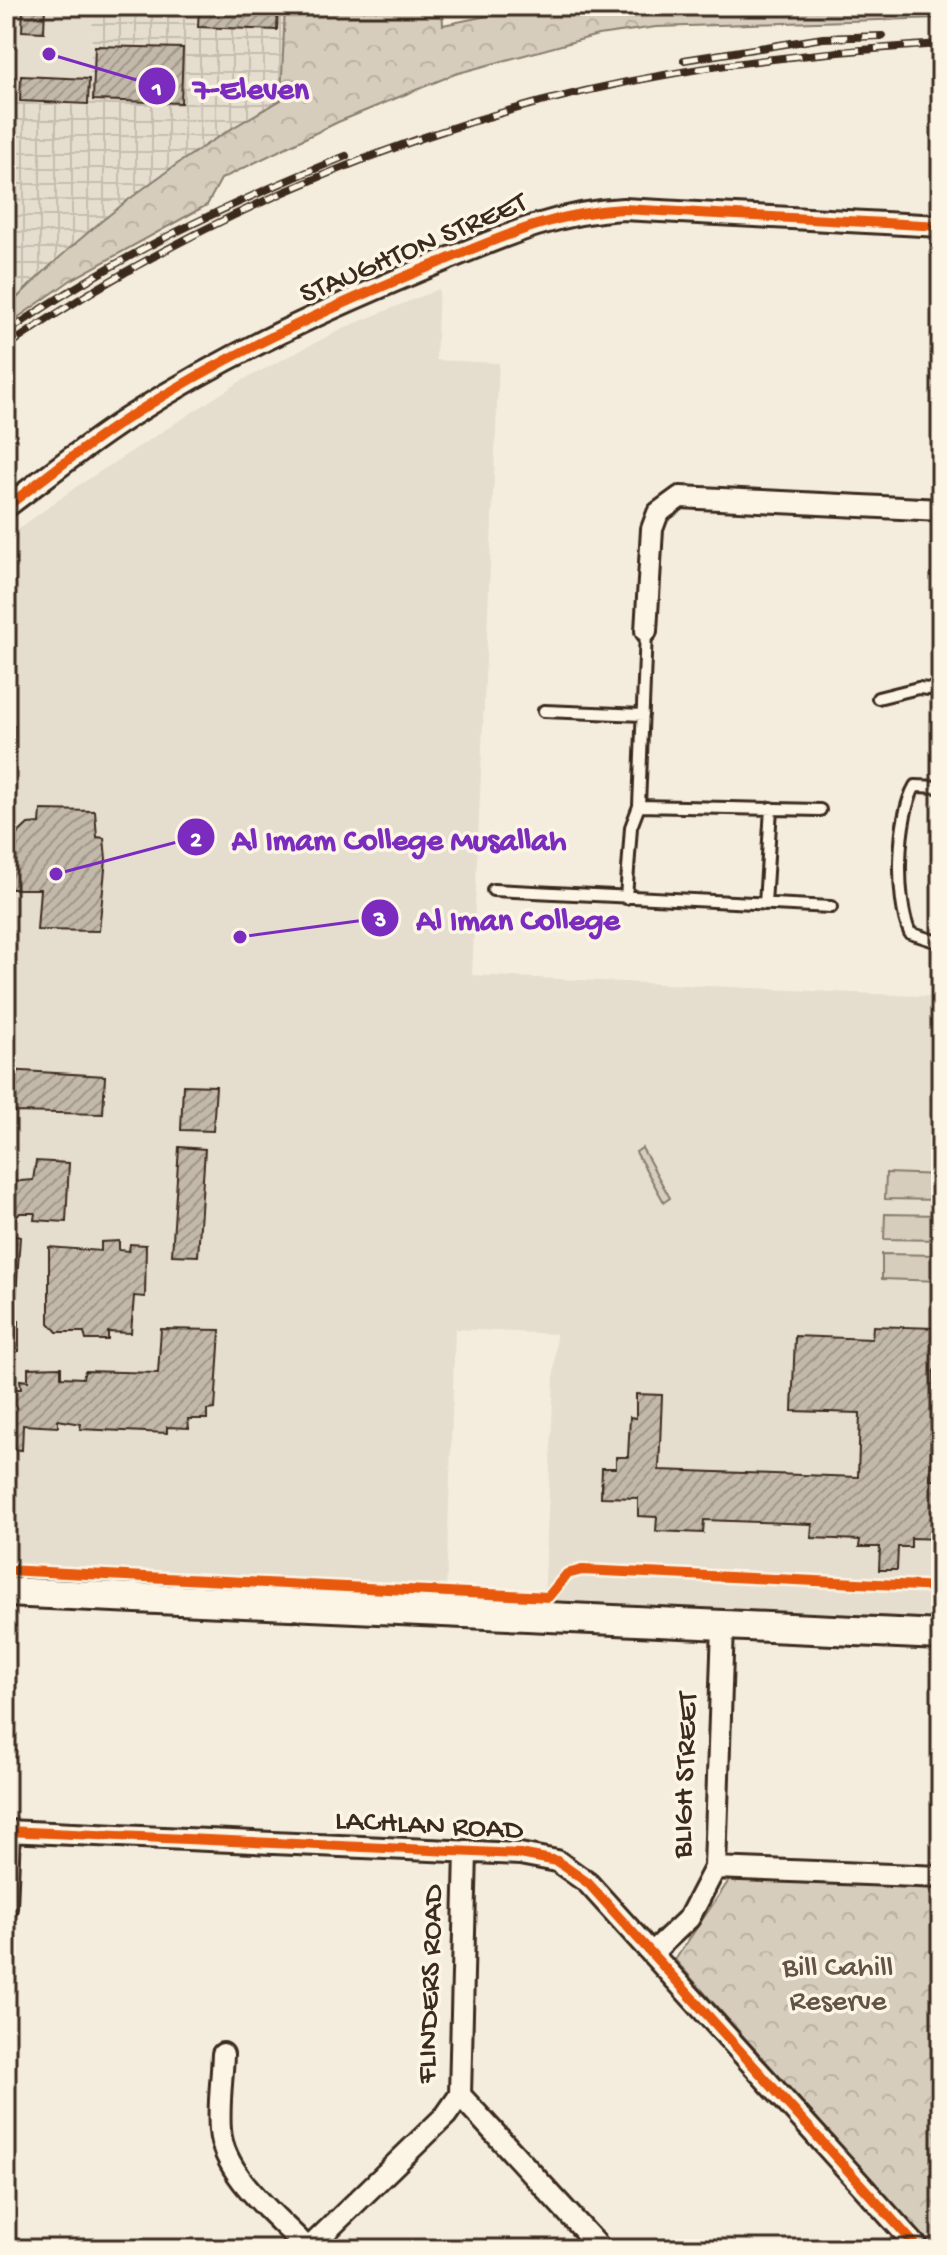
<svg xmlns="http://www.w3.org/2000/svg" width="947" height="2255" viewBox="0 0 947 2255" font-family="'Gochi Hand',sans-serif">
	<style>
		.built { fill: #e5ddce }
		.industrial { fill: url(#industrial-grid) }
		.green { fill: #d6cdbd; stroke: #887c6e; stroke-width: 2 }
		.park { fill: url(#park-crowns); stroke: #887c6e; stroke-width: 2 }
		.building { fill: url(#building-hatch); stroke: #3b2a1e; stroke-width: 2 }
		.lines { fill: none; stroke-linecap: round; stroke-linejoin: round }
		.lane-casing { stroke: #3b2a1e; stroke-width: 16 }
		.street-casing { stroke: #3b2a1e; stroke-width: 26 }
		.secondary-casing { stroke: #3b2a1e; stroke-width: 34 }
		.lane { stroke: #fcf5e5; stroke-width: 10 }
		.street { stroke: #fcf5e5; stroke-width: 20 }
		.secondary { stroke: #fcf5e5; stroke-width: 28 }
		.rail-casing { stroke: #3b2a1e; stroke-width: 8 }
		.rail { stroke: #fcf5e5; stroke-width: 5; stroke-dasharray: 15; stroke-linecap: butt }
		.cycleway-casing { stroke: #fcf5e5; stroke-width: 15 }
		.cycleway { stroke: #e8590c; stroke-width: 10 }
		.labels { text-anchor: middle; dominant-baseline: central; stroke-width: 7; stroke-linejoin: round; paint-order: stroke }
		.street-label { font-size: 30px; fill: #3b2a1e; stroke: #fcf5e5 }
		.park-label { font-size: 30px; fill: #625346; stroke: #fcf5e5 }
		.leader { fill: none; stroke: #7b2cbf; stroke-width: 3 }
		.callout-dot { fill: #7b2cbf; stroke: #fcf5e5; stroke-width: 3 }
		.mark-label { font-size: 24px; text-anchor: middle; font-weight: bold; fill: #fff }
		.callout-label { font-size: 32px; text-anchor: middle; font-weight: bold; fill: #7b2cbf; stroke: #fcf5e5; stroke-width: 7; stroke-linejoin: round; paint-order: stroke }
	</style>
	<defs>
		<pattern id="industrial-grid" width="8" height="8" patternUnits="userSpaceOnUse" patternTransform="scale(2)"><rect width="8" height="8" fill="#e5ddce"/><path d="M0 4h8M4 0v8" fill="none" stroke="#c5beb0"/></pattern>
		<pattern id="park-crowns" width="20" height="18" patternUnits="userSpaceOnUse" patternTransform="scale(2)"><rect width="20" height="18" fill="#d6cdbd"/><path d="M2 6a3 3 0 1 1 6 0M12 15a3 3 0 1 1 6 0" fill="none" stroke="#b9b0a2"/></pattern>
		<pattern id="building-hatch" width="6" height="6" patternUnits="userSpaceOnUse" patternTransform="scale(2)"><rect width="6" height="6" fill="#c3b9aa"/><path d="M-1 1l2-2M0 6l6-6M5 7l2-2" fill="none" stroke="#a0978a"/></pattern>
	</defs>
	<rect width="100%" height="100%" fill="#f4eddd"/>
	<filter id="ink" filterUnits="userSpaceOnUse"><feTurbulence type="fractalNoise" baseFrequency=".0125" numOctaves="2"/><feDisplacementMap in="SourceGraphic" scale="16" xChannelSelector="R" yChannelSelector="G"/><feConvolveMatrix kernelMatrix="1 2 1 2 8 2 1 2 1" color-interpolation-filters="sRGB"/></filter>
	<g filter="url(#ink)">
		<path class="built" d="M6 6H93L89 106 6 102Z
			M439 289 436 360 499 363 472 975 941 997V1619L544 1601 556 1334 455 1329 446 1592 6 1575V538L76 487 241 381 346 327Z"/>
		<path class="industrial" d="M93 6H285L281 100 225 132 124 201 56 259 6 310V102L89 106Z"/>
		<path class="green" d="M6 725 15 726 11 788H6Z
			M642 1148 670 1198 664 1202 636 1152Z
			M886 1173 941 1175V1200L885 1199Z
			M885 1214 941 1215V1240L884 1239Z
			M882 1254 941 1255V1281L882 1279Z"/>
		<path class="park" d="M285 6H442L443 25 535 6H941V18L656 27 598 35 455 74 338 122 221 179 207 205 71 280 6 326 7 308C88 225 179 156 281 100Z
			M730 1879 941 1887V2249H934L675 1960Z"/>
		<path class="building" d="M23 6H45L44 32 22 31Z
			M199 6H278L277 30 198 27Z
			M95 46 183 48 181 103 93 100Z
			M6 67 15 68 13 99H6Z
			M21 76 89 79 88 104 20 101Z
			M41 810 95 811 97 837 104 838 106 859 99 931 37 930 40 889H9V897H6V836L10 833 14 837 28 824 40 823Z
			M6 1070 105 1076 103 1114 13 1112 11 1116 8 1182 33 1180 36 1161 69 1163 66 1222 34 1220 35 1213H20L13 1221 12 1235 20 1237 15 1310H8V1321H19V1351H6Z
			M183 1085 216 1086 213 1131 181 1130Z
			M179 1147 205 1149 198 1256 172 1255Z
			M119 1241V1250L129 1251 130 1244 146 1245 145 1297 134 1296 131 1333 108 1332V1340H86L84 1332H57L49 1323V1247L101 1251V1242Z
			M935 1310 941 1311V1372L934 1371 930 1480H941V1539L911 1538V1547H898L897 1570H879L880 1547H859L860 1540 811 1538 812 1524 704 1520 703 1533 656 1531 657 1517 638 1516V1498L601 1497 602 1468H616V1457H628L630 1417 636 1418V1394L662 1395 659 1470 858 1477 860 1413 792 1411 795 1336 872 1339 873 1326 935 1328Z
			M161 1329 220 1330 215 1409 207 1410V1419H188L189 1428 167 1427V1433L80 1429 81 1424 58 1420V1427L23 1425 22 1450 6 1448V1389H21L20 1380 28 1381V1368L61 1367V1377L83 1378 85 1371 158 1373Z"/>
		<g class="lines">
			<g class="lane-casing">
				<path id="lane" d="M878 698 918 688 941 690
					M544 711 643 715
					M941 787 915 786C897 817 895 900 910 933L941 943
					M639 806 820 810
					M493 890 831 907
					M626 898 631 827 639 806 646 631
					M765 904 771 808"/>
			</g>
			<g class="street-casing">
				<path id="street" d="M6 507C48 476 89 442 134 414 229 353 333 306 438 263 499 238 556 212 623 209L941 226
					M646 631 652 529 658 513 680 497 941 510
					M6 1831 520 1854 557 1861 588 1883 919 2249
					M715 1868 941 1877
					M6 1908 9 1832
					M652 1953 689 1918 715 1868 723 1625
					M223 2054C222 2079 218 2105 220 2130 223 2176 278 2217 308 2249
					M460 2095 601 2249
					M308 2249 446 2115 460 2095 466 1851"/>
			</g>
			<g class="secondary-casing">
				<path id="secondary" d="M6 1592 941 1635"/>
			</g>
			<use href="#lane" class="lane"/>
			<use href="#street" class="street"/>
			<use href="#secondary" class="secondary"/>
			<g class="rail-casing">
				<path id="rail" d="M684 60 823 38 882 36
					M9 331C114 257 228 204 346 156
					M6 347C201 213 436 114 670 74 760 58 850 50 941 44"/>
			</g>
			<use href="#rail" class="rail"/>
			<g class="cycleway-casing">
				<path id="cycleway" d="M6 507C48 476 89 442 134 414 229 353 333 306 438 263 499 238 556 212 623 209L941 226
					M6 1570 548 1597 567 1574 582 1570 941 1587
					M6 1831 520 1854 557 1861 588 1883 919 2249"/>
			</g>
			<use href="#cycleway" class="cycleway"/>
		</g>
	</g>
	<g class="labels">
		<g class="street-label">
			<text transform="translate(414 250) rotate(-23)">STAUGHTON STREET</text>
			<text transform="translate(687 1775) rotate(-88)">BLIGH STREET</text>
			<text transform="translate(429 1827) rotate(3)">LACHLAN ROAD</text>
			<text transform="translate(432 1984) rotate(-88)">FLINDERS ROAD</text>
		</g>
		<g class="park-label">
			<text x="838" y="1969">Bill Cahill<tspan x="838" dy="34">Reserve</tspan></text>
		</g>
	</g>
	<path class="leader" d="M49 54L157 86M56 874L196 837M240 937L380 918"/>
	<g class="callout-dot">
		<circle cx="49" cy="54" r="8"/>
		<circle cx="56" cy="874" r="8"/>
		<circle cx="240" cy="937" r="8"/>
		<circle cx="157" cy="86" r="20"/>
		<circle cx="196" cy="837" r="20"/>
		<circle cx="380" cy="918" r="20"/>
	</g>
	<g class="mark-label">
		<text x="157" y="95">1</text>
		<text x="196" y="846">2</text>
		<text x="380" y="926">3</text>
	</g>
	<g class="callout-label">
		<text x="251" y="98">7-Eleven</text>
		<text x="399" y="849">Al Imam College Musallah</text>
		<text x="518" y="929">Al Iman College</text>
	</g>
	<rect width="947" height="2255" fill="none" stroke="#fcf5e5" stroke-width="32"/>
	<rect x="16" y="16" width="915" height="2223" fill="none" stroke="#3b2a1e" stroke-width="3" filter="url(#ink)"/>
</svg>
